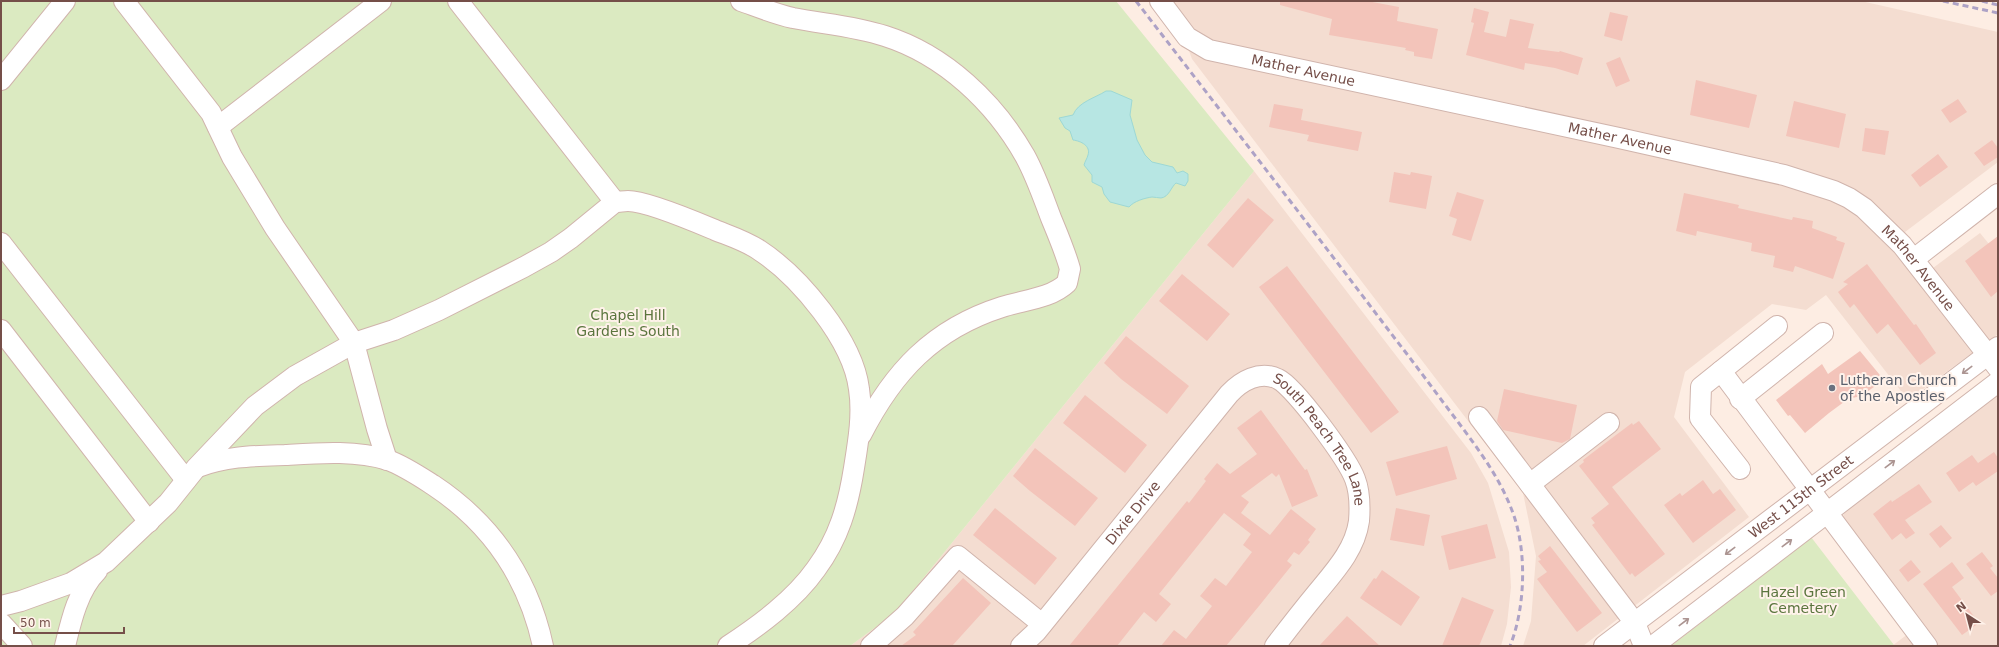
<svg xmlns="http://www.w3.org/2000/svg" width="1999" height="647" viewBox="0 0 1999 647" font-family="'DejaVu Sans',sans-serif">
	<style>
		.residential { fill: #f4ddd1 }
		.green { fill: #dbeac1 }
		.water { fill: #b7e6e3; stroke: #9dd8d5 }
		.building { fill: #f3c4ba }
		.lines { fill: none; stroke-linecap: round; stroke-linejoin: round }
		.minor-casing { stroke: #d0b4ac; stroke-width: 22 }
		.minor { stroke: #fff; stroke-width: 20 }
		.rail { stroke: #ada2c6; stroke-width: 3; stroke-dasharray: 6 4; stroke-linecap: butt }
		.oneway { stroke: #ac9592 }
		.worship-dot { fill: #6b7280; stroke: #fff2ea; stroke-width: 1.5 }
		.labels { text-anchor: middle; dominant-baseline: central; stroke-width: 4; stroke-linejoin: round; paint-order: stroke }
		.street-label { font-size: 14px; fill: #754f49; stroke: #fff2ea }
		.park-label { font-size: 14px; fill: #5a753d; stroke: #fff2ea }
		.worship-label { font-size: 14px; fill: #5b616d; stroke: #fff2ea; text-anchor: start }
	</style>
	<rect width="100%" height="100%" fill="#fdede3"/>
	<path class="residential" d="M1169 1H1861L1998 32V162L1905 232 1933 268 1980 233 1998 255V334L1908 400 1826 295 1806 310 1772 304 1685 372 1674 417 1749 517 1583 646H1523L1531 621 1536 556 1523 493 1192 59 1174 9Z
		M1254 171 1471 453 1488 483 1509 552 1511 587 1507 624 1501 646H850L895 613Z
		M1998 390V646H1892L1921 624 1850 532 1843 517 1847 502Z"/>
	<path class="green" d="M1 1H1116L1254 171 895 613 850 646H1Z
		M1811 537 1894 645 1671 646Z"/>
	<path class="water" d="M1106 91H1111L1132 100 1130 115 1137 140 1145 155 1152 162 1173 167 1177 173 1183 171 1188 174V181L1185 186 1176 183C1171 187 1169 197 1161 198 1158 198 1155 197 1152 197 1145 198 1134 201 1129 207L1110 202 1104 194 1102 187 1092 182V175L1084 165C1085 161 1087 159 1088 155 1091 146 1081 141 1073 140L1070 131 1065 128 1059 118 1073 115C1078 102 1095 98 1106 91Z"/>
	<path class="building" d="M1280 1H1367L1399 7 1397 21 1438 29 1432 59 1414 56V52L1405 50 1406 48 1329 35 1332 19 1280 5Z
		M1474 8 1489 12 1484 32 1506 37 1510 19 1534 24 1528 48 1559 52 1560 51 1583 58 1578 75 1555 68 1525 63 1524 70 1466 55 1474 23 1471 22Z
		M1610 12 1628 16 1622 41 1604 36Z
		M1620 57 1630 81 1616 87 1606 63Z
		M1696 80 1757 95 1749 128 1690 115Z
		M1958 99 1967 112 1950 123 1941 110Z
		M1794 101 1846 114 1839 148 1786 136Z
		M1274 104 1303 109 1301 120 1362 132 1358 151 1307 141 1309 135 1269 127Z
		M1865 128 1889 131 1885 155 1862 151Z
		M1992 140 1998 148V157L1984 166 1974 153Z
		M1938 154 1948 167 1920 187 1911 175Z
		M1394 172 1410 175 1411 172 1432 176 1426 209 1389 202Z
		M1457 192 1484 200 1471 241 1452 235 1457 219 1449 216Z
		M1684 193 1739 205 1738 208 1792 220 1793 217 1813 221 1812 228 1837 237 1836 240 1845 243 1833 279 1795 266 1793 272 1773 267 1775 256 1751 251 1752 243 1697 231 1696 236 1676 231Z
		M1248 198 1274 220 1233 268 1207 245Z
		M1998 236V291L1991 297 1965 261Z
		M1867 264 1914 325 1916 324 1936 353 1920 365 1888 324 1877 334 1854 304 1850 308 1838 292 1848 284 1843 282Z
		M1287 266 1399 412 1371 433 1259 287Z
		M1182 274 1230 314 1207 341 1159 301Z
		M1126 336 1189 386 1167 414 1121 379 1104 363Z
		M1860 351 1884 380 1861 396 1848 399 1829 413 1805 433 1790 415 1788 416 1776 400 1822 364 1828 374Z
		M1504 389 1577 405 1570 439 1562 443 1503 430 1497 421Z
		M1085 395 1147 445 1125 473 1063 423Z
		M1261 410 1305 470 1307 469 1318 496 1292 507 1279 474 1276 477 1272 473 1241 496 1249 502 1241 513 1270 535 1291 509 1316 529 1308 540 1310 542 1299 555 1294 552 1287 561 1292 565 1259 606 1226 646H1161L1174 630 1186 639 1212 606 1200 596 1215 578 1226 586 1252 552 1243 545 1251 534 1224 513 1159 594 1171 604 1156 622 1144 612 1117 646H1069L1187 501 1189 503 1206 481 1204 479 1217 463 1230 474 1257 454 1237 428Z
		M1639 421 1661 449 1612 487 1665 554 1635 577 1632 573 1630 575 1592 525 1595 523 1591 518 1609 504 1579 466 1584 462 1583 460 1604 444 1632 423 1633 425Z
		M1447 446 1457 479 1396 496 1386 462Z
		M1035 448 1098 498 1075 526 1030 491 1013 476Z
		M1994 452 1998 458V471L1976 486 1973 482 1959 492 1946 473 1972 455 1978 463Z
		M1703 480 1713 494 1720 489 1736 510 1693 543 1664 505 1680 493 1682 496Z
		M1919 484 1932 502 1905 520 1915 533 1906 539 1901 533 1892 540 1873 514 1891 500 1892 502Z
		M995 508 1057 558 1035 585 973 535Z
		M1396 508 1430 515 1424 546 1390 540Z
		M1487 524 1496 558 1449 570 1441 536Z
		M1941 525 1952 538 1940 548 1929 534Z
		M1550 546 1602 613 1577 632 1537 579 1547 572 1538 561 1541 560 1538 556Z
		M1982 552 1993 566 1990 568 1998 578V591L1991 596 1966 564Z
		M1911 560 1921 572 1908 582 1899 570Z
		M1952 562 1964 578 1952 587 1979 623 1962 635 1923 584Z
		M1382 570 1420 597 1401 626 1360 598 1374 578 1376 579Z
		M963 578 991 603 952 646H901L916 635 913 632Z
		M1462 597 1494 610 1479 646H1442Z
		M1347 616 1380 646H1319Z"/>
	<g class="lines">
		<g class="minor-casing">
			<g id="minor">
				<path d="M124 1 211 113 232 157 275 228 354 343 377 429 387 460"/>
				<path d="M458 1 615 202"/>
				<path d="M741 1C758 7 775 14 793 18 824 24 855 26 885 36 945 55 995 103 1025 156 1036 176 1043 197 1051 218 1058 235 1065 251 1070 269L1067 283C1050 299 1023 300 1002 307 933 329 893 372 861 435"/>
				<path id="s1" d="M1160 1 1187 37 1209 50 1619 138 1784 175 1834 191 1849 198 1864 208 1902 245 1998 368"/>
				<path d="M1 80 65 1"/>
				<path d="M218 127 381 1"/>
				<path d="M1 243 186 480"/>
				<path d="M1914 259 1998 194"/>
				<path d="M1 330 149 522"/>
				<path d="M1721 371 1927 646"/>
				<path d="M1740 399 1823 333"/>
				<path d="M1479 417 1635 623 1644 646"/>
				<path d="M198 467C226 456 255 456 285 455 318 453 356 450 388 460 404 466 419 476 433 485 492 524 528 577 543 646"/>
				<path d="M1740 469 1700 418 1701 387 1777 326"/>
				<path d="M1530 484 1609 423"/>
				<path d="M1 606 21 601 71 583 106 562 168 503 196 468 255 406 295 376 354 343 394 330 439 310 524 267 551 252 571 238 615 202C619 202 624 201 628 201 647 201 696 222 715 230 730 236 746 241 759 250 799 276 853 340 859 389 863 415 858 443 854 468 848 506 839 538 816 569 794 600 760 625 728 646"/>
				<path d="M1 623 22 646"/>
				<path d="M65 646C71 621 78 590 97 571"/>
				<path d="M871 646 905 616 958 556 1042 624"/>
				<path id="s2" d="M1021 646 1036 632 1229 394C1241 381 1260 370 1278 379 1295 387 1348 460 1355 479 1360 492 1360 508 1359 521 1355 550 1334 572 1316 594 1302 611 1288 629 1275 646"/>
				<path id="s3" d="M1604 646 1998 347"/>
				<path d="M1653 646 1998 382"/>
			</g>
		</g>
		<use href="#minor" class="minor"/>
		<path class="rail" d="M1136 1C1223 114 1310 226 1396 340 1415 364 1433 389 1452 414 1476 446 1501 478 1514 516 1527 554 1525 609 1510 646
			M1943 1 1998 13
			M1982 1 1998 5"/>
	</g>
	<defs><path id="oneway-shaft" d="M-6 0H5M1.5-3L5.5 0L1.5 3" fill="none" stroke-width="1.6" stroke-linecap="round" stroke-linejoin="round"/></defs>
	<g class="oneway">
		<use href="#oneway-shaft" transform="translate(1967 370) rotate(143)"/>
		<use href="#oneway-shaft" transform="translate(1890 464) rotate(-37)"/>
		<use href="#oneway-shaft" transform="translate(1787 543) rotate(-37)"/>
		<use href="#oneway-shaft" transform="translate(1730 551) rotate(143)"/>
		<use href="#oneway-shaft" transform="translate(1684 622) rotate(-37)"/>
	</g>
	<circle class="worship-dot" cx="1832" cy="388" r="4"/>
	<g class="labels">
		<g class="street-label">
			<text stroke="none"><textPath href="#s1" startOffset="167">Mather Avenue</textPath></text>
			<text stroke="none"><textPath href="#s1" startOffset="491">Mather Avenue</textPath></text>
			<text stroke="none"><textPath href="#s1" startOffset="827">Mather Avenue</textPath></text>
			<text stroke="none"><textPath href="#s2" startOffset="457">South Peach Tree Lane</textPath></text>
			<text stroke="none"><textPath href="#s3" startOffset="247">West 115th Street</textPath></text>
			<text stroke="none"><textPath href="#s2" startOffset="174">Dixie Drive</textPath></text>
		</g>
		<g class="park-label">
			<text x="628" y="315">Chapel Hill<tspan x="628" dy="16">Gardens South</tspan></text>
			<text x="1803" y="592">Hazel Green<tspan x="1803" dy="16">Cemetery</tspan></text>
		</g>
		<g class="worship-label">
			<text x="1840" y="380">Lutheran Church<tspan x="1840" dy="16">of the Apostles</tspan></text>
		</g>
	</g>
	<rect width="1999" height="647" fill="none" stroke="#754f49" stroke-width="4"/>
	<g transform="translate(1967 615) rotate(324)" stroke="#fff2ea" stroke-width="3" paint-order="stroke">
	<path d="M0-3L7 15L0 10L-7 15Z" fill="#754f49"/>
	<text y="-6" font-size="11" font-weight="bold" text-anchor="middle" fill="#754f49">N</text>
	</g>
	<path d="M14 627v6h110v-6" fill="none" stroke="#754f49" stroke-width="2"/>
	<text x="20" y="627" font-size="12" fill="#754f49" stroke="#fff2ea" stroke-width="3" paint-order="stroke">50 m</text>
</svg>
